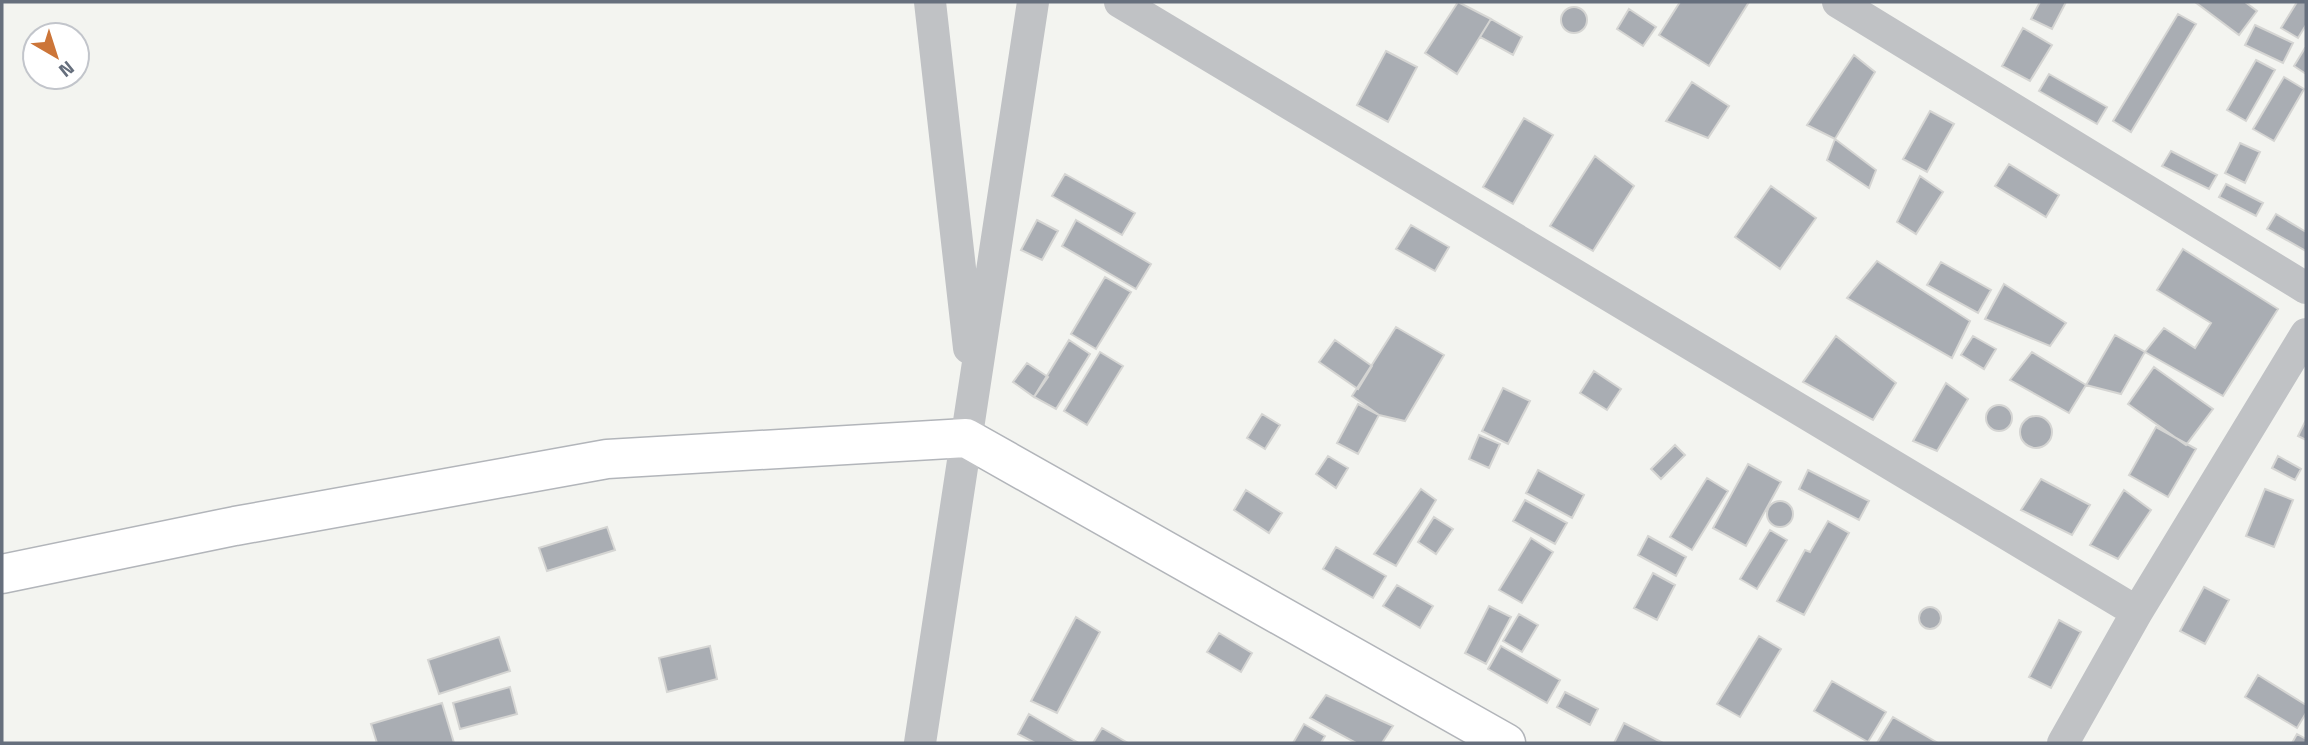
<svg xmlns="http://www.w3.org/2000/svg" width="2308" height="745" viewBox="0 0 2308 745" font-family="'Titillium Web',sans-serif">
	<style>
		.building { fill: #a9adb3; stroke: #d5d5d3; stroke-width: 2 }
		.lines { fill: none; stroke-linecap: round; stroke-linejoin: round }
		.secondary-casing { stroke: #b2b5ba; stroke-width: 41 }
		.street { stroke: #c0c2c5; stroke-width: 32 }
		.secondary { stroke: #fff; stroke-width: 38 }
	</style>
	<rect width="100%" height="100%" fill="#f3f4f0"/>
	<path class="building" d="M1458 2 1491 19 1457 74 1425 53Z
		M1680 2H1749L1709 66 1659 35Z
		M2040 2H2066L2052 29 2031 19Z
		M2195 2H2245L2257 11 2239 35Z
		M2297 2H2306V25L2298 38 2281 28Z
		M1561 20a13 13 0 1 1 26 0a13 13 0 1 1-26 0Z
		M1629 9 1656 27 1643 46 1617 29Z
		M2178 14 2196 24 2131 132 2113 121Z
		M1491 19 1522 37 1513 55 1480 37Z
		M2255 25 2293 43 2283 63 2245 45Z
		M2023 28 2052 45 2030 81 2002 66Z
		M2305 48H2306V74L2294 66Z
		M1386 51 1417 67 1388 122 1357 105Z
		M1854 55 1875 72 1835 139 1807 125Z
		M2256 60 2275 70 2246 121 2227 110Z
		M2049 74 2107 107 2097 124 2039 91Z
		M2284 77 2304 89 2274 141 2253 129Z
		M1692 82 1729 106 1708 138 1666 121Z
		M1930 111 1954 124 1927 172 1903 159Z
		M1524 118 1553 135 1513 204 1483 187Z
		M1835 139 1876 170 1869 188 1827 160Z
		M2240 143 2260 152 2245 183 2225 173Z
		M2171 151 2217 175 2209 189 2162 166Z
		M1595 156 1634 186 1593 251 1550 226Z
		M2009 164 2059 195 2046 217 1995 186Z
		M1065 174 1135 213 1122 235 1052 196Z
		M1920 176 1943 192 1916 234 1897 222Z
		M2226 184 2263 203 2256 216 2219 197Z
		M1771 186 1816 218 1780 269 1735 237Z
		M2276 214 2306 232V251L2267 229Z
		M1037 220 1058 231 1042 260 1021 250Z
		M1076 220 1151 264 1136 289 1062 246Z
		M1411 225 1449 247 1435 271 1396 249Z
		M2183 249 2278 309 2223 396 2145 352 2164 328 2195 348 2211 323 2157 290Z
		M1877 261 1970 321 1952 358 1847 298Z
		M1941 262 1991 290 1978 313 1927 285Z
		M1105 277 1131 292 1096 349 1071 334Z
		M2004 284 2066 323 2050 346 1985 319Z
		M1396 327 1444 355 1405 421 1379 415 1352 396Z
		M2115 335 2145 352 2121 394 2086 385Z
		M1836 336 1896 383 1873 420 1803 382Z
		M1973 336 1996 349 1984 369 1961 355Z
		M1069 340 1090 354 1056 409 1034 397Z
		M1335 340 1372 366 1358 389 1319 362Z
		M1100 352 1123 366 1087 425 1064 411Z
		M2032 352 2086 385 2069 413 2010 380Z
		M1027 363 1048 377 1034 397 1013 382Z
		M2154 367 2213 409 2186 445 2128 404Z
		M1594 371 1621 389 1607 410 1580 393Z
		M1946 383 1968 399 1937 451 1913 441Z
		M1503 388 1530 401 1508 444 1482 431Z
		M1358 404 1379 415 1358 454 1337 443Z
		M1986 418a13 13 0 1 1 26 0a13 13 0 1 1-26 0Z
		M1262 414 1280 425 1265 449 1247 438Z
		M2020 432a16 16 0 1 1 32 0a16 16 0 1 1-32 0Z
		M2306 420V440L2298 436Z
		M2156 427 2196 449 2168 497 2129 475Z
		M1479 435 1500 444 1489 468 1469 459Z
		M1675 445 1685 455 1661 479 1651 469Z
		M1328 456 1348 468 1336 488 1316 474Z
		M2278 456 2301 469 2295 480 2272 468Z
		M1748 464 1781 482 1746 546 1713 528Z
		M1538 470 1584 495 1572 518 1526 493Z
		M1808 470 1869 501 1859 520 1799 489Z
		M1707 478 1728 491 1692 550 1670 537Z
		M2041 479 2090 505 2072 535 2021 510Z
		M1421 489 1436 500 1396 566 1374 554Z
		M2265 489 2293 500 2274 547 2246 536Z
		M1246 490 1282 513 1269 533 1234 510Z
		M2124 490 2151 510 2118 559 2090 545Z
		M1525 500 1567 523 1555 544 1513 521Z
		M1767 514a13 13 0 1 1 26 0a13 13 0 1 1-26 0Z
		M1434 517 1453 529 1436 554 1418 542Z
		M1828 521 1849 533 1804 615 1777 601 1805 550 1810 552Z
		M607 527 615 550 547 571 539 548Z
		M1770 530 1787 540 1757 589 1740 579Z
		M1648 536 1686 557 1676 576 1638 555Z
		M1531 538 1553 552 1522 603 1499 590Z
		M1336 547 1386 576 1373 598 1323 569Z
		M1653 573 1675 585 1657 620 1634 608Z
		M1397 585 1433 606 1420 628 1383 606Z
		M2204 587 2229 600 2205 644 2180 631Z
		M1489 606 1511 617 1486 664 1465 653Z
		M1919 618a11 11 0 1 1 22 0a11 11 0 1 1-22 0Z
		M1519 614 1538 625 1522 652 1503 641Z
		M1076 617 1100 632 1057 713 1031 701Z
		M2059 620 2081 632 2051 688 2029 677Z
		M1219 633 1252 653 1241 672 1207 652Z
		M1759 636 1781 649 1740 717 1717 704Z
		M499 637 510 671 439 694 428 660Z
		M710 646 717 679 667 692 659 658Z
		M1501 646 1560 680 1547 703 1488 669Z
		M2258 675 2306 705V713L2297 728 2245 697Z
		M1832 681 1886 712 1868 742 1814 711Z
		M510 687 517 714 460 729 453 703Z
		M1565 692 1598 709 1590 725 1557 707Z
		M1326 695 1393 726 1382 743H1356L1310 718Z
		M442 703 454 743H377L371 724Z
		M1029 714 1077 742 1035 743 1018 734Z
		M1893 717 1938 743H1877Z
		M1624 723 1663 743H1614Z
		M1304 724 1325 736 1321 743H1293Z
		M1102 728 1128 743H1093Z
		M2297 734 2306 739V743H2292Z"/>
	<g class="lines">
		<g class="secondary-casing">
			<path id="secondary" d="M2 574 235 526 607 459 966 438 1506 743"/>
		</g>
		<path class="street" d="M930 2 969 348
			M1120 2 2137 612
			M1838 2 2306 288
			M920 743 1033 2
			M2063 743 2137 612 2306 334"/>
		<use href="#secondary" class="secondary"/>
	</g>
	<rect width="2308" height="745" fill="none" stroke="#666f7d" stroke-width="7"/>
	<g transform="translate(56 56) rotate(141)"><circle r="33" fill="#ffffff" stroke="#c2c5cb" stroke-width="2"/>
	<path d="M0-5L12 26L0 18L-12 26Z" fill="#cc7538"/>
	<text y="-10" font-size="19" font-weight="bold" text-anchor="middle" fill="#666f7d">N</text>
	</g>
</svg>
